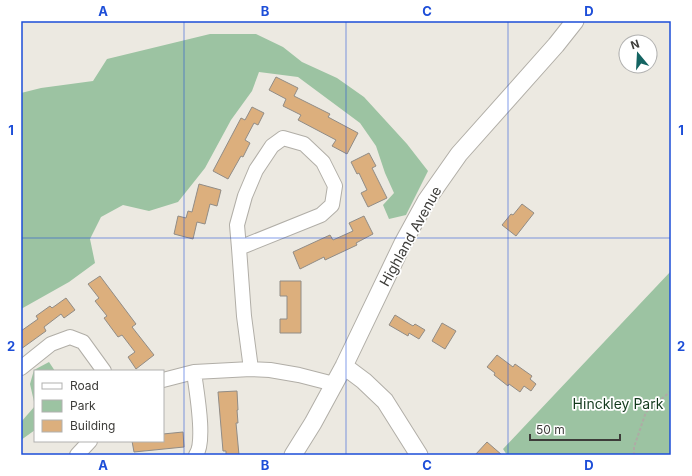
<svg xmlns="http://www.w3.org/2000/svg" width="692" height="476" viewBox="0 0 692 476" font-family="Inter,sans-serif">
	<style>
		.green { fill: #9cc3a2 }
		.building { fill: #dcaf7d; stroke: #918c86 }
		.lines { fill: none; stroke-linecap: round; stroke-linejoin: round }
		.minor-casing { stroke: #b1aea7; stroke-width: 16 }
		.tertiary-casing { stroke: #b1aea7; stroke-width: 19 }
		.path { stroke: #aeaba5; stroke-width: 2; stroke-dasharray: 3 2; stroke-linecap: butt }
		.minor { stroke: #fff; stroke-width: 14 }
		.tertiary { stroke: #fff; stroke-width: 17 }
		.grid { fill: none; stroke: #1d4ed8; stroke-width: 1; stroke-opacity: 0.55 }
		.labels { text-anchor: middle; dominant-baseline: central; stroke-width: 3.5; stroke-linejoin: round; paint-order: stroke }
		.street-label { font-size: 14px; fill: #3d3c39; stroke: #fff }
		.park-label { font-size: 14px; fill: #12391c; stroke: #fff }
		.neatline { fill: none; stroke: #1d4ed8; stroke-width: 1.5 }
		.grid-label { font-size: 13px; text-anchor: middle; font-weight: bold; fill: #1d4ed8 }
	</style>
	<rect width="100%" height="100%" fill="#ece9e1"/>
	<path class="green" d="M210 34H256L283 47 302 62 337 78 364 97 407 144 428 171 406 215 389 219 383 205 394 193 385 173 376 146 360 123 298 77 259 72 252 91 231 120 205 168 178 202 149 211 123 205 101 217 90 239 95 263 69 282 21 309V93L41 88 93 81 107 59Z
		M671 271V455H507L503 449Z
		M49 362 55 371H35V430L21 440V422L35 406 30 384 34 370Z"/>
	<path class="building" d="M276 77 298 88 294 96 330 114 328 117 358 133 347 154 332 146 336 140 298 120 301 115 283 106 286 99 269 90Z
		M252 107 264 113 258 125 254 123 245 140 250 143 243 157 241 156 228 179 213 171 241 118 245 120Z
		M369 153 376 166 372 168 387 198 368 207 361 193 367 190 359 173 357 174 351 162Z
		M199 184 221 190 217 206 210 204 205 224 197 222 193 239 174 234 178 216 186 218 188 211 192 212Z
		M522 204 534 213 516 236 502 225 511 214 513 215Z
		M364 216 373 234 356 243 357 245 325 260 324 257 300 269 293 252 330 235 333 240 353 231 349 223Z
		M100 276 136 324 132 327 154 355 136 369 128 357 135 352 122 335 118 337 104 318 107 316 95 301 99 298 88 284Z
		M280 281H301V333H280V319H287V296H280Z
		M66 298 75 310 64 318 61 314 44 327 46 331 21 349V331L38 319 36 316 50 306 52 308Z
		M395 315 413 326 415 324 425 330 419 339 409 333 408 336 389 325Z
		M442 323 456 331 445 349 432 341Z
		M497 355 513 367 515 364 532 376 530 379 536 384 531 391 524 386 520 392 509 384 508 386 494 375 495 373 487 367Z
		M237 391 238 410H237L238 423H236L239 455H226V451H223L218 392Z
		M183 432 184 447 134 452 132 441H163V434Z
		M487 442 502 455H475Z"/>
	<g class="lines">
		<g class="minor-casing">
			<path id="minor" d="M239 248 237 225 245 196 256 170 272 146 283 138 304 144 323 162 335 186 332 205 321 215 239 248 244 316 251 369
				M21 368 51 344 70 337 83 342 104 371
				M194 372C196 389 206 441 196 455
				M163 380 194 372 251 369 270 370 299 375 334 384
				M77 455 90 441"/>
		</g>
		<g class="tertiary-casing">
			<path id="tertiary" d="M344 366 364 381 385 401 419 455
				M293 455 313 423 344 366 403 243 426 201 459 154 556 45 575 21"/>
		</g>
		<path class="path" d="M634 455V447L646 412 671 391"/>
		<use href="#minor" class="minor"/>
		<use href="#tertiary" class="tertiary"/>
	</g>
	<path class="grid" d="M184 21V455M346 21V455M508 21V455M21 238H671"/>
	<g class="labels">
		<g class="street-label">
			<text transform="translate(410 236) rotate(-61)">Highland Avenue</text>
		</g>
		<g class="park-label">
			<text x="618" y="403">Hinckley Park</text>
		</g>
	</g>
	<rect width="692" height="476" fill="none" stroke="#ffffff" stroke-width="44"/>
	<rect x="34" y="370" width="130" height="72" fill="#ffffff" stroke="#b1b1b0"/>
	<rect x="42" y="383" width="20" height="6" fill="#ffffff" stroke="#b1b1b0"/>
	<text x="70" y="390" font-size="12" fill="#3d3c39">Road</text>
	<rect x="42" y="400" width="20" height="12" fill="#9cc3a2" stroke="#b1b1b0"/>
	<text x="70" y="410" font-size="12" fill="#3d3c39">Park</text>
	<rect x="42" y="420" width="20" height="12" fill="#dcaf7d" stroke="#b1b1b0"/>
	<text x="70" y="430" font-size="12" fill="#3d3c39">Building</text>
	<g transform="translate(638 54) rotate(342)"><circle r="19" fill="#ffffff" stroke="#b1b1b0"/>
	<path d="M0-3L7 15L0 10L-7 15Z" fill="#146462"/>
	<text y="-6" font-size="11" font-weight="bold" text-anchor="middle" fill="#3d3c39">N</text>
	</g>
	<path d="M530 434v6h90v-6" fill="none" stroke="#3d3c39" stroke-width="2"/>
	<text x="536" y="434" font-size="12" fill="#3d3c39" stroke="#ffffff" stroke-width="3" paint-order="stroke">50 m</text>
	<rect x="22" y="22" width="648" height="432" class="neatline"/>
	<g class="grid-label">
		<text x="103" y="16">A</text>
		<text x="265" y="16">B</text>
		<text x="427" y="16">C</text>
		<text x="589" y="16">D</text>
		<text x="11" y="135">1</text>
		<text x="681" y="135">1</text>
		<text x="11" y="351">2</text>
		<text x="681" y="351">2</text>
		<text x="103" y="470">A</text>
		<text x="265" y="470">B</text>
		<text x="427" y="470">C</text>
		<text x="589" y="470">D</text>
	</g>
</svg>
